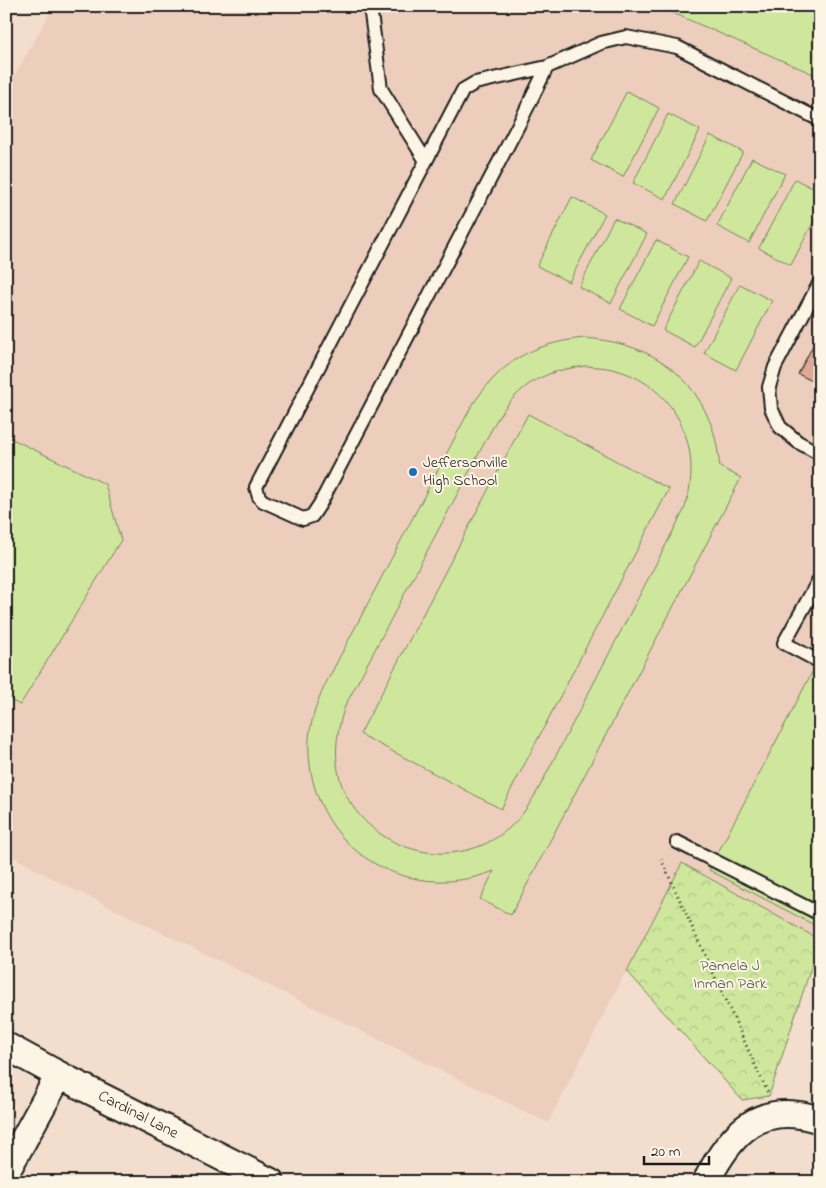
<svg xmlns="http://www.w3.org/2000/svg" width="826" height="1188" viewBox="0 0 826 1188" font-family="'Indie Flower',sans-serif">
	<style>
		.built { fill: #edcebc }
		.park { fill: url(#park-crowns); stroke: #76825c }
		.garden { fill: #cfe79d; stroke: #76825c; fill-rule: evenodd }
		.building { fill: #dea994; stroke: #1c1c1c }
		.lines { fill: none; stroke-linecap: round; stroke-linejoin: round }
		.service-casing { stroke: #1c1c1c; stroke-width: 16 }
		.minor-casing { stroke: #1c1c1c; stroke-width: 30 }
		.path { stroke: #1c1c1c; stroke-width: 3; stroke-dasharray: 1 4; stroke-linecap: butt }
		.service { stroke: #fcf5e5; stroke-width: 12 }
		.minor { stroke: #fcf5e5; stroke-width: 26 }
		.poi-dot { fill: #1f6fb2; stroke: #fcf5e5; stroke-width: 2 }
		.labels { text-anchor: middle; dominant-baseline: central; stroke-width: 4; stroke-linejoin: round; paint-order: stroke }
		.poi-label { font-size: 16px; fill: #1c1c1c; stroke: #fcf5e5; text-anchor: start }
		.park-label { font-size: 16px; fill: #525943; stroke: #fcf5e5 }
		.street-label { font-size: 16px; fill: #1c1c1c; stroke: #fcf5e5 }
	</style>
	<defs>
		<pattern id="park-crowns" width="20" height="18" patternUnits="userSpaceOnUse" patternTransform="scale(1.25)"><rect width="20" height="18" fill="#cfe79d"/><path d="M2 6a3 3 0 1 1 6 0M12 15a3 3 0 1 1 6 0" fill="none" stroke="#b1c687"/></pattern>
	</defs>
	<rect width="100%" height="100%" fill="#f3decd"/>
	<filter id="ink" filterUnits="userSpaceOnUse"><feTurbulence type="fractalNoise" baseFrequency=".02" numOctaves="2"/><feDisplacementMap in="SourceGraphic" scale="10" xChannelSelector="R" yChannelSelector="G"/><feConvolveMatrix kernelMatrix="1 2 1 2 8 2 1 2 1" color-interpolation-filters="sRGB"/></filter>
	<g filter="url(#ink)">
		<path class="built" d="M54 6H820V940L682 863 548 1123 61 883 6 853V90Z"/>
		<path class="park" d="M682 863 820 940 769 1096 742 1100 627 971Z"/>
		<path class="garden" d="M657 6H820V77Z
			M627 91 659 108 623 177 591 160Z
			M668 114 700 130 665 199 633 183Z
			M710 135 743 152 707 221 675 204Z
			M752 158 785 174 749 243 717 226Z
			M795 179 820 192V209L791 265 759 248Z
			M572 197 605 214 569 282 537 266Z
			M614 218 647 234 611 303 579 287Z
			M656 240 688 257 652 326 620 309Z
			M699 261 731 278 695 347 663 330Z
			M740 284 772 301 736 370 704 353Z
			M584 338C641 342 688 366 710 422 716 436 718 452 720 467L741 478 511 915 480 899 494 871C407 905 314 850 309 754 307 730 315 707 325 685L471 407C501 362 530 344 584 338ZM586 366C596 367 606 367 616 370 678 387 705 451 684 510L538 790C529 805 521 818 508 829 457 873 376 854 346 795 332 767 335 735 345 706L496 421C518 385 544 370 586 366Z
			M528 414 669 489 501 809 360 734Z
			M6 436 105 484 121 540 20 705 6 698Z
			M820 657V928L709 870Z"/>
		<path class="building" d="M820 332V385L798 374Z"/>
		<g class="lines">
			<g class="service-casing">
				<path id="service" d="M370 6 381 89 426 161
					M547 67 521 120 320 504 312 516 303 519 263 501 259 497 256 487 463 90 475 83 547 67 601 43 626 37 677 47 820 120
					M820 282 775 367 769 387 771 408 780 427 798 442 820 454
					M820 578 784 643 820 662
					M677 842 820 914"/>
			</g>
			<g class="minor-casing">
				<g id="minor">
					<path id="s1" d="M6 1046 59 1075 271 1182"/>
					<path d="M6 1172 59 1075"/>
					<path d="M706 1182C731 1132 760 1100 820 1120"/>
				</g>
			</g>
			<path class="path" d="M661 859 768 1093"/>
			<use href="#service" class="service"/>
			<use href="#minor" class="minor"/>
		</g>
	</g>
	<circle class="poi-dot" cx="413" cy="472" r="5"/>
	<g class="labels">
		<g class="poi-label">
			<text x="423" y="463">Jeffersonville<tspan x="423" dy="18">High School</tspan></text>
		</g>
		<g class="park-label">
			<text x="730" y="966">Pamela J<tspan x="730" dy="18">Inman Park</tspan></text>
		</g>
		<g class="street-label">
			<text stroke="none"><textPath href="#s1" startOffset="149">Cardinal Lane</textPath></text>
		</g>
	</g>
	<rect width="826" height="1188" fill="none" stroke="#fcf5e5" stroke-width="25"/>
	<rect x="12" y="12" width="801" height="1163" fill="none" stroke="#1c1c1c" stroke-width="2" filter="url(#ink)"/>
	<path d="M644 1156v8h65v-8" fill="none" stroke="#1c1c1c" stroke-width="2.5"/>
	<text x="651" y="1156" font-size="15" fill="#1c1c1c" stroke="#fcf5e5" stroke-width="4" paint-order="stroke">20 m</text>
</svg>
